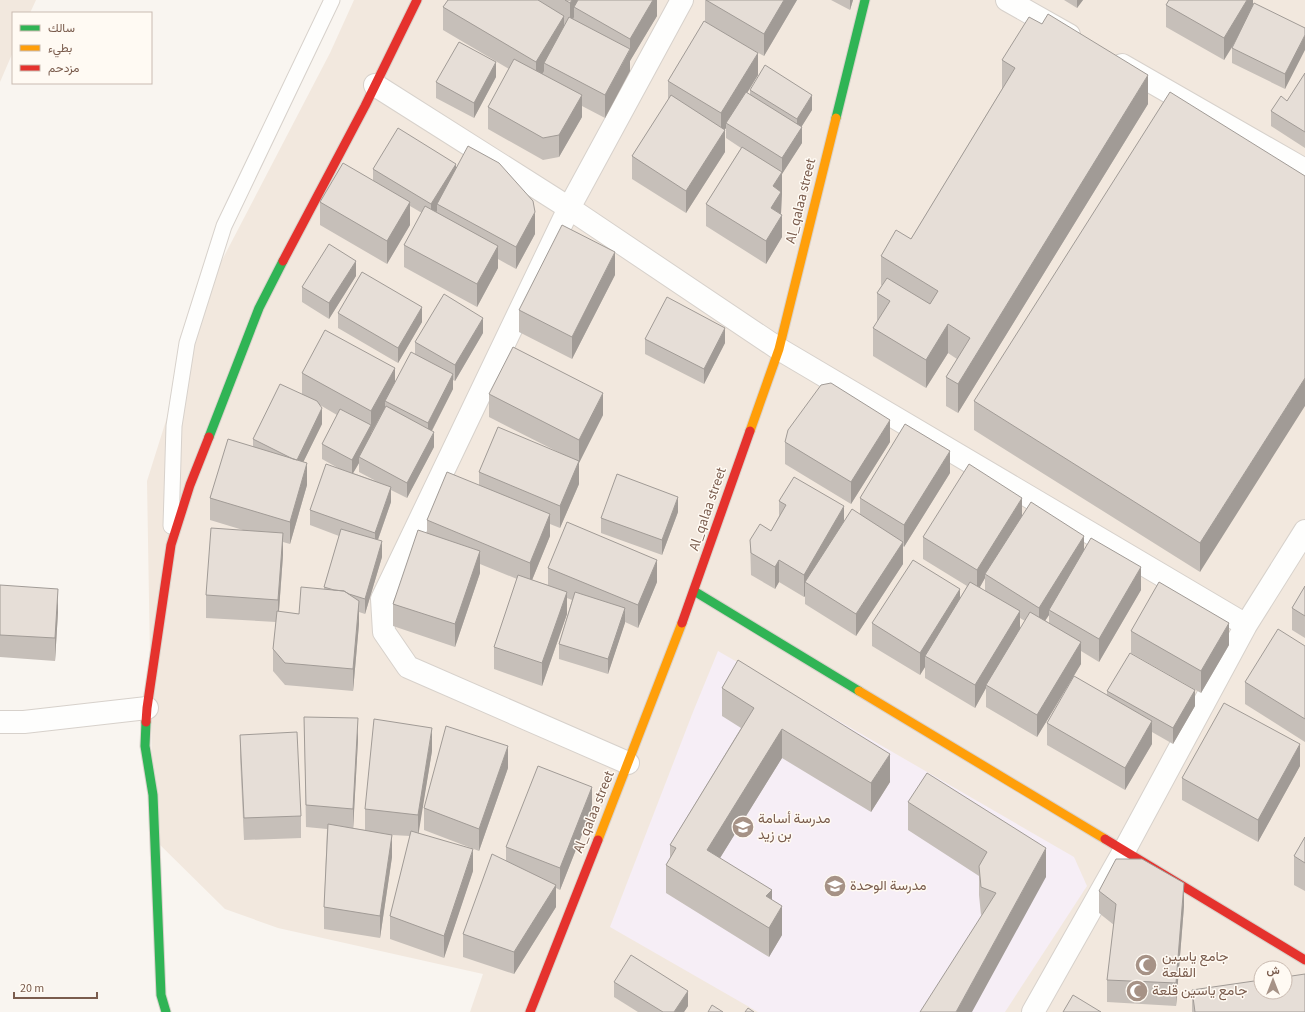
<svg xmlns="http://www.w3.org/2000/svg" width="1305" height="1012" viewBox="0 0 1305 1012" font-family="'Source Sans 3',Vazirmatn,sans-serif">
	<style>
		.residential { fill: #f2e8de; fill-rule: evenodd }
		.education { fill: #f6eef6 }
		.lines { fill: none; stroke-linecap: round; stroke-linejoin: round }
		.lane-casing { stroke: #d7d1cb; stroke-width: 17 }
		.street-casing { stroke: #d7d1cb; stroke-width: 24 }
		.fast-casing { stroke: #d9d2cb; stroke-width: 11 }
		.slow-casing { stroke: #d9d2cb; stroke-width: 11 }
		.jam-casing { stroke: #d9d2cb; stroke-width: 11 }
		.lane { stroke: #fefefd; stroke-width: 15 }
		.street { stroke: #fefefd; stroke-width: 22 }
		.fast { stroke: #30b455; stroke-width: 9 }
		.slow { stroke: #ff9f0a; stroke-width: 9 }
		.jam { stroke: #e5322d; stroke-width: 9 }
		.wall { fill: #c6bfb9; fill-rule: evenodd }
		.shaded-wall { fill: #a19b96 }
		.building { fill: #e6ded7; stroke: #a19b96 }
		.labels { text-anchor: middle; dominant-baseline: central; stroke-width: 3; stroke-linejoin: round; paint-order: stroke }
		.street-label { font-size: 14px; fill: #7a5c4d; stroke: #fffaf3 }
		.poi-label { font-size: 14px; fill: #7a5c4d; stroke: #fffaf3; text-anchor: start }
	</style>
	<rect width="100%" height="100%" fill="#f9f5f0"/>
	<path class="residential" d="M0 0H36L30 13H13V52L0 82Z
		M354 0H1305V1012H470L483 974 278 928 225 909 153 838 147 481 208 287 330 53ZM1261 968H1285V992H1261Z"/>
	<path class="education" d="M718 651 1074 857 1087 886 1005 1012H758L610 927 693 712Z"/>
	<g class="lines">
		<g class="lane-casing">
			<path id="lane" d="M171 526 174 426 187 343 224 226 332 0"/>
		</g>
		<g class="street-casing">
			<path id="street" d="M1007 0 1069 35
				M1122 65 1305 170
				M375 85 569 208 779 349 1246 625
				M0 722H24L147 708
				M628 763 408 667 384 632 382 599 569 208 682 0
				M1033 1012 1124 851 1246 625 1305 531"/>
		</g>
		<g class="fast-casing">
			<path id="fast" d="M836 118 865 0
				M209 437 259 308 283 261
				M694 591 859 691
				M146 722 145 746 153 795 161 995 166 1012"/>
		</g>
		<g class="slow-casing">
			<path id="slow" d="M750 431 779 349 836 118
				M859 691 1105 839
				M598 840 682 623"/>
		</g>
		<g class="jam-casing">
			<path id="jam" d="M283 261 365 106 417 0
				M682 623 750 431
				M146 722 147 708 171 545 190 485 209 437
				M1105 839 1305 960
				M530 1012 598 840"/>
		</g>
		<use href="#lane" class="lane"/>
		<use href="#street" class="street"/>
		<use href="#fast" class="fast"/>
		<use href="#slow" class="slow"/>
		<use href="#jam" class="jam"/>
	</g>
	<path class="wall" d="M448 0H657V16L630 61V71L605 118 582 106V117L559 157 543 160 488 129V107L509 69 443 30V7Z
		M705 0H797L764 56 744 45 758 75 747 93 750 95V90L812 110 801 127 802 143 782 174V173L781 214 782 237 766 264 706 226V204L741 148 726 138V128L725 129V152L686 213 632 179V156L668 100V81L705 21Z
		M831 0H853L850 10Z
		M1064 0H1083L1077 8Z
		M1253 0V6L1305 28 1285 89 1232 63V48L1233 46 1224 60 1166 27V5Z
		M1002 60 1148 104 958 413 946 406V377L957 359 948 353 926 388 873 356V328L877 322V293L882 285H881V256L911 239 1002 89Z
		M1305 73V148L1271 126V111L1287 101Z
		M496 77 474 118 436 98V82Z
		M456 168 535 234 516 269 498 259V268L477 307 404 267V245L422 213 410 206V225L387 264 320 225V202L373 181V169Z
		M1305 176 1200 572 974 430V401Z
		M615 275 572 359 519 332V310Z
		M356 276 329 319 302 302V287Z
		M338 313 422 322 398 363 338 328Z
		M483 333 455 381 453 380V389L432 431 434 447 407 498 391 490V502L378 540 382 557 365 614 359 612V624L353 691 285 685 273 671V649L276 622 206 618V595L243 530 210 520V498L253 447V439L302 394V373L395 382 415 355V342ZM320 405 337 415 322 444V459L338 468 310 510V525L339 536 324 587V589L299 614 279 612 283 555V542L290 544 307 485 303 462 322 424ZM359 463V472L376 481 353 473Z
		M645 339 725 343 704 384 645 354Z
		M489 394 603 415 579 463V484L560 528 550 524V536L532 580 548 585V568L657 582 638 628 625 622 608 674 559 659V644L572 600 567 598V614L542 686 494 669V647L517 579 480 564V573L455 647 393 626V604L427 533V520L479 485V472L564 455 489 417Z
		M785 442H890L851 504 785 464Z
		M950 473 904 547 903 546V564L856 636 805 604V596L804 597 779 582 775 589 751 575 750 540 771 531 779 516V501L844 521 860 514V498Z
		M678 512 662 555 601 533V518Z
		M1022 516 1084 549 1141 590 1099 662 1081 651V664L1037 737 986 707V688L975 708 925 678V667L920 675 872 646V623L960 598 967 586 923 559V537ZM985 578V591L980 587ZM1049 615V623L1045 620ZM1020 618 1025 621 1020 629Z
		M0 585 58 612 55 661 0 657Z
		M1305 586V638L1292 630V608Z
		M1131 631 1229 645 1201 693 1131 653Z
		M1305 646V742L1245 704V682Z
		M722 688 890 782 871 812 782 758 720 858 772 900 782 935 769 957 666 893V865L670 859V845L741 728 722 716Z
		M1107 691 1195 706 1173 744 1152 732V744L1125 790 1047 745V723L1107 696Z
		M304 717 358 740 353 828 365 830V809L432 751 418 833 473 871 444 958 390 939V916L410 836 392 835V857L380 938 324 929V907L327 829 306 827Z
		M240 735 301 816V838L244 840 240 757Z
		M1300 766 1258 842 1182 800V778Z
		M508 768 479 851 424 830V808Z
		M908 802 1046 877 981 915 979 895V876L908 830Z
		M592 809 560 890 556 888V907L514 974 463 957V934L506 861V847Z
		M1305 837V891L1294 885V856Z
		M1099 891 1184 906 1176 1006 1107 1002V980L1114 925 1099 913Z
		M614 982 688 1006 684 1012H638L614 997Z
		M1192 990 1305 1012H1192Z"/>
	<path class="shaded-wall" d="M572 0H584L574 7V17L570 25V3Z
		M653 0H657V16L630 61V71L605 118V95L630 50V39Z
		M784 0H797L764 56V34Z
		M850 0H853L850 10Z
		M1077 0H1083L1077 8Z
		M1247 0H1253V12L1224 60V38Z
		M564 16V38L544 63V71L536 85V62Z
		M1305 35V50L1285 89V74Z
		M758 53V75L728 124 726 123V128L721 135V113Z
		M496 62V77L474 118V103Z
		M1148 75V104L958 413V384Z
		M582 95V117L559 157V135Z
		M812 95V110L797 134V119Z
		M802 127V143L782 174V158Z
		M725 130V152L686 213V191Z
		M456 164V179L437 204V211L431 219V204Z
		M782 172V194L781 214 771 208 773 186Z
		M410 202V225L387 264V241Z
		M535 212V234L516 269V247Z
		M782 215V237L766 264V241Z
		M498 246V268L477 307V284Z
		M615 252V275L572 359V337Z
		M356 261V276L329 319V303Z
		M422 307V322L398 363V348Z
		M483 318V333L455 381V365Z
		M948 324V353L926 388V360Z
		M725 328V343L704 384V369Z
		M395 368V390L385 401V408L371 433V411Z
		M453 374V389L428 438V423Z
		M1305 378V406L1200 572V543Z
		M603 393V415L579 463V484L560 528V506L579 461V440Z
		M322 408V424L297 475V460Z
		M890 420V442L851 504V482Z
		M371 425V441L359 457V463L352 475V460Z
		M434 432V447L407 498V483Z
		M950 451V473L904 547V525Z
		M307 463V485L290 544V522Z
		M391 487V502L375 548V533Z
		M678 497V512L662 555V540Z
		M1022 498V520L985 574V578L977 592V570Z
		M844 506V529L805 582V596L804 597V575Z
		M550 514V536L530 585V563Z
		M283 533V555L278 623V600Z
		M1084 536V558L1049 610V615L1039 630V608Z
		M382 541V557L365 614V599Z
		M903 542V564L856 636V614Z
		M480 551V573L455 647V624Z
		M657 560V582L638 628V605Z
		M779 560V582L775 589V567Z
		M1141 567V590L1099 662V639Z
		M58 589V612L55 661V638Z
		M960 589V612L925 656V667L920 675V653Z
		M567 592V614L542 686V663Z
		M359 601V624L353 691V669Z
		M625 608V623L608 674V659Z
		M1020 611V634L986 685V688L975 708V685Z
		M1229 623V645L1201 693V671Z
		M1081 642V664L1037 737V715Z
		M1195 690V706L1173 744V728Z
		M358 718V740L353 831V809Z
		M1152 721V744L1125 790V768Z
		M432 728V751L418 837V815Z
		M782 729V758L707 879V850Z
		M1300 744V766L1258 842V820Z
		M508 746V768L479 851V829Z
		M890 754V782L871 812V783Z
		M592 787V809L560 890V868Z
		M392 835V857L380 938V916Z
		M1046 848V877L972 1012H956Z
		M473 849V871L444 958V936Z
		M1184 883V906L1176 1006V983Z
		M556 885V907L514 974V952Z
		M772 890V919L766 896Z
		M782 906V935L769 957V928Z
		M688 991V1006L684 1012H674Z"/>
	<path class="building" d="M448 0H538L564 16 536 62 443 7Z
		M565 0H572L570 3Z
		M578 0H653L630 39 574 7Z
		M706 0H784L764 34Z
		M1169 0H1247L1224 38 1166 5Z
		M1254 3 1305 28V35L1285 74 1232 48Z
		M1048 14 1148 75 958 384 946 377 970 338 948 324 926 360 873 328 890 301 877 293 887 278 930 304 938 291 881 256 896 230 911 239 1015 68 1002 60 1029 17 1042 24Z
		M569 17 630 49 605 95 544 63Z
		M704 21 758 53 721 113 668 81Z
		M459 42 496 62 474 103 436 82Z
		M514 59 582 95 559 135 543 138 488 107Z
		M765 65 812 95 797 119 750 90Z
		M1305 73V132L1271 111 1281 96 1287 101Z
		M746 92 802 127 782 158 726 123Z
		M1170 92 1305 176V378L1200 543 974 401Z
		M671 95 725 130 686 191 632 156Z
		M398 128 456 164 431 204 373 169Z
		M468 146 499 163 533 201 535 212 516 247 437 204Z
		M742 147 782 172 773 186 781 192 771 208 782 215 766 241 706 204Z
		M343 163 410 202 387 241 320 202Z
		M425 206 498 246 477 284 404 245Z
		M562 225 615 252 572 337 519 310Z
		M329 244 356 261 329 303 302 287Z
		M362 272 422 307 398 348 338 313Z
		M444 294 483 318 455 365 415 342Z
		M667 297 725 328 704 369 645 339Z
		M325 330 395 368 371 411 302 373Z
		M513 347 603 393 579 440 489 394Z
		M411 352 453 374 428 423 385 401Z
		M831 383 890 420 851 482 785 442 788 430 821 385Z
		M280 384 317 401 322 408 297 460 293 459 253 439Z
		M386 406 434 432 407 483 359 457Z
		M340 409 371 425 352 460 322 444Z
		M905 424 950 451 904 525 860 498Z
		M498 427 579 461 560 506 479 472Z
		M228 439 307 463 290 522 210 498Z
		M326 464 391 487 375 533 310 510Z
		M969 464 1022 498 977 570 923 537Z
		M447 472 550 514 530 563 427 520Z
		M617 474 678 497 662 540 601 518Z
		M794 477 844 506 804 575 779 560 775 567 751 553 750 540 760 524 771 531 786 505 779 501Z
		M1031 502 1084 536 1039 608 985 574Z
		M852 509 903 542 856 614 805 582Z
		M567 522 657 560 638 605 548 568Z
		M211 528 283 533 278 600 206 595Z
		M341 529 382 541 365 599 349 594 344 591 334 590 324 587Z
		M418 530 480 551 455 624 393 604Z
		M1091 538 1141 567 1099 639 1049 610Z
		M913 560 960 589 920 653 872 623Z
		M518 575 567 592 542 663 494 647Z
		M970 582 1020 611 975 685 925 656Z
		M1159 582 1229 623 1201 671 1131 631Z
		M0 585 58 589 55 638 0 635Z
		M1305 586V616L1292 608Z
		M301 587 344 591 359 601 353 669 285 663 273 649 277 611 299 614Z
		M575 592 625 608 608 659 559 644Z
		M1030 612 1081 642 1037 715 986 685Z
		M1278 629 1305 646V719L1245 682Z
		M1130 653 1195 690 1173 728 1107 691Z
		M738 660 890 754 871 783 782 729 707 850 772 890 766 896 782 906 769 928 666 865 676 848 670 845 754 708 722 688Z
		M1074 676 1152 721 1125 768 1047 723Z
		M1224 703 1300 744 1258 820 1182 778Z
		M304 717 358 718 353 809 306 805Z
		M374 719 432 728 418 815 365 809Z
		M446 726 508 746 479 829 424 808Z
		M297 732 301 816 244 818 240 735Z
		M538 766 592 787 560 868 506 847Z
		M927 773 1046 848 956 1012H920L996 893 981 887 979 866 987 852 908 802Z
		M328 824 392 835 380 916 324 907Z
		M411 831 473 849 444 936 390 916Z
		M1305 837V863L1294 856Z
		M492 854 556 885 514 952 463 934Z
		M1116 859H1142L1184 883 1176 983 1107 980 1116 904 1099 891Z
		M631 955 688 991 674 1012H663L614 982Z
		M1305 974V1012H1195L1192 990 1261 980V992H1285V977Z
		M1073 995 1101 1012H1063Z
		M712 1005 723 1012H708Z
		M748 1008 754 1012H745Z"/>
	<defs>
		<g id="school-disc" transform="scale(1.15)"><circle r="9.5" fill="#a69286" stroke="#fffaf3"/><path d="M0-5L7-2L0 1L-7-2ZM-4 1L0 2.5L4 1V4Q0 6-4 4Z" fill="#fff"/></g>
		<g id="mosque-disc" transform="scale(1.15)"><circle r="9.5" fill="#a69286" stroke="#fffaf3"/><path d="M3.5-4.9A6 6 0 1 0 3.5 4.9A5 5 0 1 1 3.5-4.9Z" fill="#fff"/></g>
	</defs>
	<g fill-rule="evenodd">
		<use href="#school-disc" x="743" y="827"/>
		<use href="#school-disc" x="835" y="886"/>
		<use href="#mosque-disc" x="1146" y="965"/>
		<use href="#mosque-disc" x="1137" y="991"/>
	</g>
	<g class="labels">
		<g class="street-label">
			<text transform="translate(801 201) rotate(-76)">Al_qalaa street</text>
			<text transform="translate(708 509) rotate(-71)">Al_qalaa street</text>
			<text transform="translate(594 812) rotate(-68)">Al_qalaa street</text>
		</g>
		<g class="poi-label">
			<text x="758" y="819">مدرسة أسامة<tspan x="758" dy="16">بن زيد</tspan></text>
			<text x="850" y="886">مدرسة الوحدة</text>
			<text x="1162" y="957">جامع ياسين<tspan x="1162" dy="16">القلعة</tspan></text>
			<text x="1152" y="991">جامع ياسين قلعة</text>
		</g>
	</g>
	<rect x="12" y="12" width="140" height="72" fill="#fffaf3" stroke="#cabbb1"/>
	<rect x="20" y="25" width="20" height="6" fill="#30b455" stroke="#cabbb1"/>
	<text x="48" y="32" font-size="12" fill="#7a5c4d">سالك</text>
	<rect x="20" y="45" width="20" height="6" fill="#ff9f0a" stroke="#cabbb1"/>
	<text x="48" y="52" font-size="12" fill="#7a5c4d">بطيء</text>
	<rect x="20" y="65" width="20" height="6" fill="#e5322d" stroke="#cabbb1"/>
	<text x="48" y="72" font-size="12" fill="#7a5c4d">مزدحم</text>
	<g transform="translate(1273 980)"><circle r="19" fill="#fffaf3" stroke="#cabbb1"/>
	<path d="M0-3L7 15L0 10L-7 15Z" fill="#a69286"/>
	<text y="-6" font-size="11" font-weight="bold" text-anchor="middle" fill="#7a5c4d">ش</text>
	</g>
	<path d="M14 992v6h83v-6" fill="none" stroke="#7a5c4d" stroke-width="2"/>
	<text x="20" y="992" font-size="12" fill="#7a5c4d" stroke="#fffaf3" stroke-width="3" paint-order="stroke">20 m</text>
</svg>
